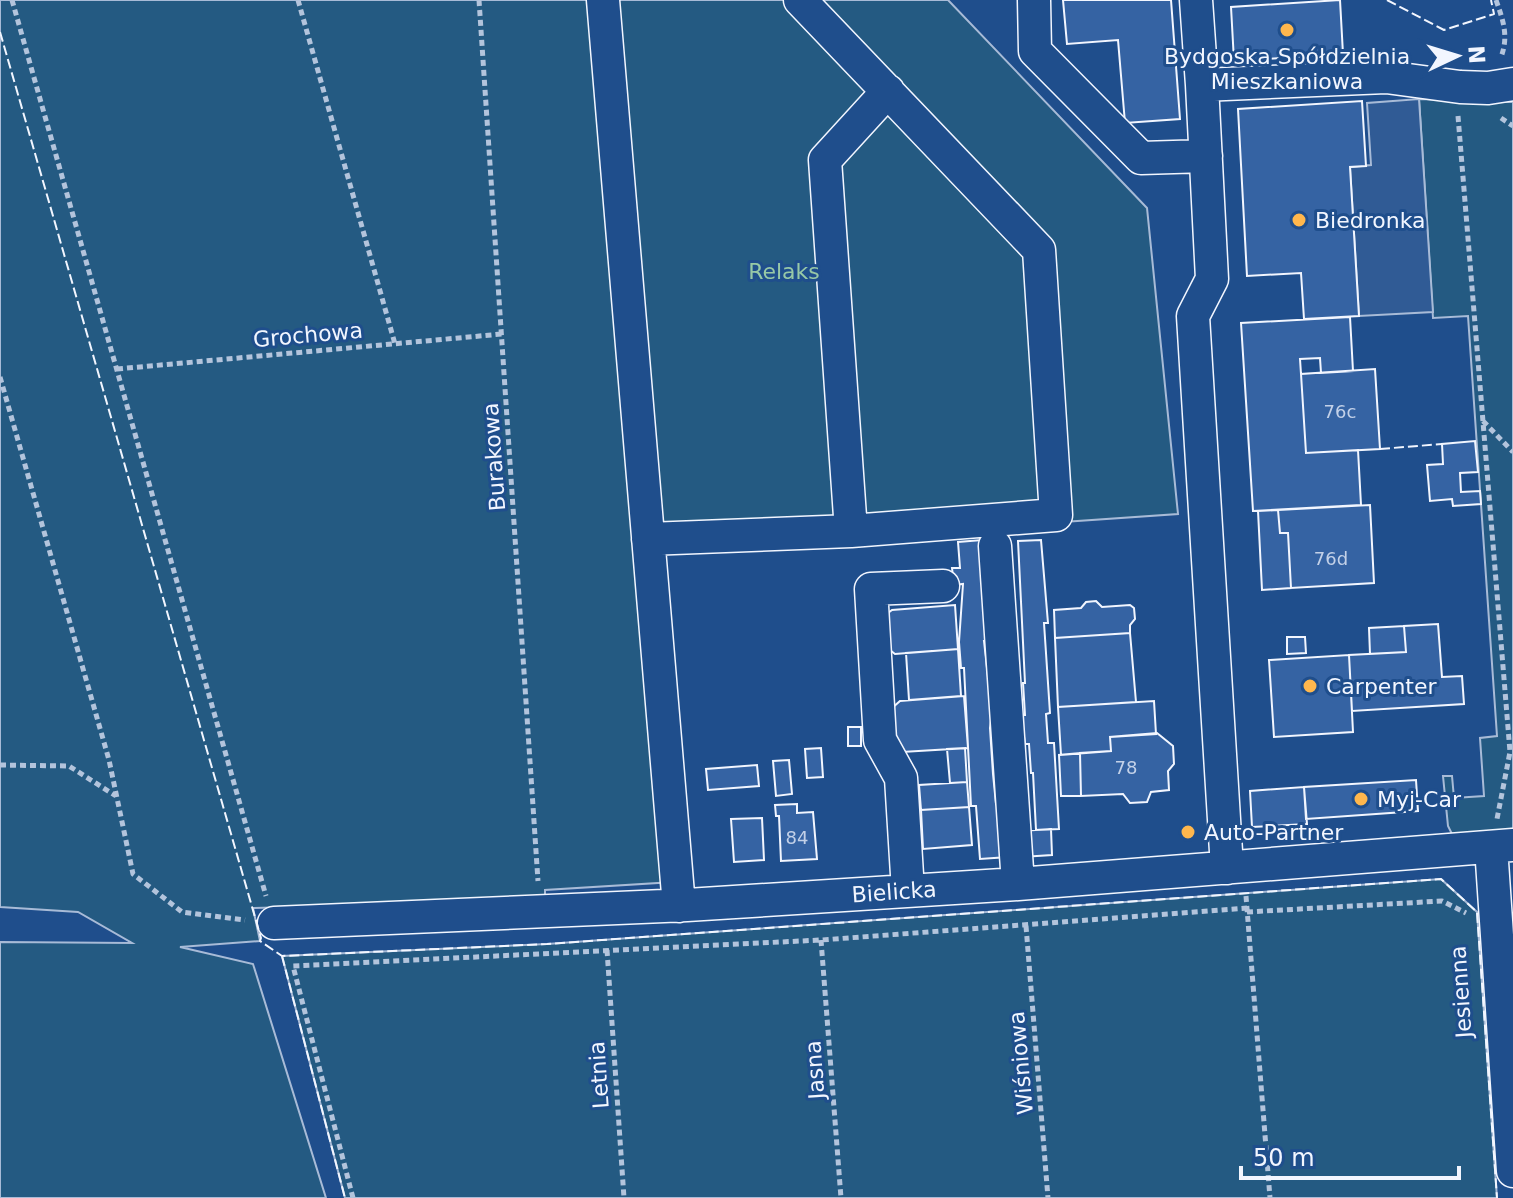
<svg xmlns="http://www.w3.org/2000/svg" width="1513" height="1198" viewBox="0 0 1513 1198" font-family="'DejaVu Sans',sans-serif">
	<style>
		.green { fill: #245a82; stroke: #a8bbd7; stroke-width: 2 }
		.parking { fill: #305b95; stroke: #a8bbd7; stroke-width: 2 }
		.building { fill: #3563a3; stroke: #f2f6ff; stroke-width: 2 }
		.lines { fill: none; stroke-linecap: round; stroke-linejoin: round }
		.minor-casing { stroke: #f2f6ff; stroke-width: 35 }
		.path { stroke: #b3c4dc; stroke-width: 5; stroke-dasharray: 6 4; stroke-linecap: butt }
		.minor { stroke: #1f4e8c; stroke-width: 32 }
		.fence { stroke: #f2f6ff; stroke-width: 2; stroke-dasharray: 10 4; stroke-linecap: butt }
		.poi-dot { fill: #ffb74d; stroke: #1f4e8c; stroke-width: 3 }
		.labels { text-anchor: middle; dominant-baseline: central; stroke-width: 6; stroke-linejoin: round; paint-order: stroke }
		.number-label { font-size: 18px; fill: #c3d1e8 }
		.poi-label { font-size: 22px; fill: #f2f6ff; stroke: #1f4e8c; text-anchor: start }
		.park-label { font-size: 22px; fill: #97c8a6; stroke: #1f4e8c }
		.street-label { font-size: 22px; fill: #f2f6ff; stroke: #1f4e8c }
	</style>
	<rect width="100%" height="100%" fill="#1f4e8c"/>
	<path class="green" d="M0 0H948L1147 208 1178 514 660 550 690 881 545 890V900L253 908 260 941 180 947 253 964 326 1198H0V942L132 943 78 912 0 907Z
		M1419 99 1513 102V833L1452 834 1448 826 1443 776H1452L1454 798 1484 796 1480 738 1497 736 1468 316 1433 318Z
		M1441 879 1477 912 1497 1198H345L282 956 547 944Z"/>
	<path class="parking" d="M1419 99 1433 312 1359 316 1350 167 1371 165 1367 103Z"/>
	<path class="building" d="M1063 0H1171L1180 119 1125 123 1118 40 1067 44Z
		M1340 0 1343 54 1234 61 1231 7Z
		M1362 101 1366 166 1350 167 1359 316 1304 319 1301 273 1247 276 1238 109Z
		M1350 317 1353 371 1321 373 1320 358 1300 359 1301 374 1306 453 1358 450 1361 505 1253 511 1241 323Z
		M1375 369 1380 449 1306 453 1301 374Z
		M1475 441 1478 472 1460 473 1461 492 1480 491 1481 504 1453 506 1452 499 1430 501 1427 465 1443 464 1442 444Z
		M1370 505 1374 583 1291 588 1288 533H1280L1278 510Z
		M1278 510 1280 533H1288L1291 588 1262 590 1258 511Z
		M982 540 989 641H984L992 713 990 728 993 774 996 804 1000 803 1008 857 980 859 976 806H971L964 668H961L959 642 963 584 954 585 952 568H960L958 542Z
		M1041 540 1048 623H1044L1050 713 1046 714 1048 743H1054L1059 829 1036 830 1033 773H1031L1029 744H1025L1021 715H1025L1023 683H1025L1018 541Z
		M1096 601 1102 607 1130 605 1134 608 1135 619 1130 625V633L1055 638 1054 610 1081 608 1086 602Z
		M955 605 958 649 895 654 881 643 879 620 892 610Z
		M1438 624 1442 677 1462 676 1464 704 1352 711 1349 655 1406 652 1404 626Z
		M1404 626 1406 652 1370 654 1369 628Z
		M1130 633 1136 702 1058 707 1055 638Z
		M1287 637H1305L1306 653 1287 654Z
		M958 649 961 696 909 700 906 653Z
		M1349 655 1353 732 1274 737 1269 660Z
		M964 696 968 748 902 752 894 743 891 709 900 701Z
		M1154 701 1156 734 1110 737 1111 751 1061 755 1058 707Z
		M848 727H861V746H848Z
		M1157 733 1173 746 1174 764 1168 771 1169 790 1151 792 1147 802 1130 803 1123 794 1081 796 1080 753 1111 751 1110 737Z
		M821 748 823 777 807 778 805 749Z
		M965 748 967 782 950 783 947 749Z
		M1080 753 1081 796H1061L1059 755Z
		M789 760 792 794 776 796 773 761Z
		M757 765 759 786 708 790 706 769Z
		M1416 780 1418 811 1306 819 1304 787Z
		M967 782 969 807 921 810 919 785Z
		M1304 787 1307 824 1252 827 1250 791Z
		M797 804V813L813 812 817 859 781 861 779 816H776L775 805Z
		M969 807 972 845 923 849 921 810Z
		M762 818 764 860 734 862 731 819Z
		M1051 829 1052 855 1022 857 1020 831Z"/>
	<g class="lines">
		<g class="minor-casing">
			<path id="minor" d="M603 0 679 906
				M1034 0 1035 51 1141 158 1206 156
				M1196 0 1202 85
				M851 531 825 160 888 91
				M648 539 851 531 1056 515 1039 250 800 0
				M995 546 1018 884
				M1491 847 1513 1171
				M1227 868 1193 316 1212 279 1202 85 1386 77 1460 87 1488 88 1513 84
				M908 891 901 778 880 740 871 589 943 586
				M274 923 687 905 1018 884 1513 845"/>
		</g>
		<path class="path" d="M12 0 266 896
			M298 0 395 344
			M479 0 538 881
			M1496 0C1503 20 1509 36 1501 57
			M1458 116 1510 752 1497 819
			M1501 118 1513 126
			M117 369 502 334
			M0 377 109 760 133 874 182 912 245 920
			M1483 421 1513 452
			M0 765 69 766 116 796
			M1246 896 1270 1198
			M1247 912 1442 901 1466 913
			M1026 926 1048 1198
			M821 940 841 1198
			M607 950 624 1198
			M353 1198 293 966 821 940 1247 908"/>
		<use href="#minor" class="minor"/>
		<path class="fence" d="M1387 0 1444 30 1494 14 1491 0
			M0 32 261 938 260 941 282 956 547 944 1441 879 1477 912 1497 1198
			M1380 449 1442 444
			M282 956 345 1198"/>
	</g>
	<g class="poi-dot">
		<circle cx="1287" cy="30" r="8"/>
		<circle cx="1299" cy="220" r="8"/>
		<circle cx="1310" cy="686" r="8"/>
		<circle cx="1361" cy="799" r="8"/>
		<circle cx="1188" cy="832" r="8"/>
	</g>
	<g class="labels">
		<g class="number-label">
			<text x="1340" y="411">76c</text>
			<text x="1331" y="558">76d</text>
			<text x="1126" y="767">78</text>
			<text x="797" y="837">84</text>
		</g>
		<g class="poi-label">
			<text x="1287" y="56" text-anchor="middle">Bydgoska Spółdzielnia<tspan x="1287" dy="25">Mieszkaniowa</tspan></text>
			<text x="1315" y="220">Biedronka</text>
			<text x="1326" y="686">Carpenter</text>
			<text x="1377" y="799">Myj-Car</text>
			<text x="1204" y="832">Auto-Partner</text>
		</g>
		<g class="park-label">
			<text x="784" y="271">Relaks</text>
		</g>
		<g class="street-label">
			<text transform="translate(308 335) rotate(-5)">Grochowa</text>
			<text transform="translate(494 457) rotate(-94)">Burakowa</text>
			<text transform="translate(894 892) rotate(-4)">Bielicka</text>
			<text transform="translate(1461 992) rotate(-94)">Jesienna</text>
			<text transform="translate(1021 1063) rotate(-95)">Wiśniowa</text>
			<text transform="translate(815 1070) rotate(-94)">Jasna</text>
			<text transform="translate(599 1075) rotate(-94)">Letnia</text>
		</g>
	</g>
	<g transform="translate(1457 56) rotate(86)" stroke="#1f4e8c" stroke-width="6" paint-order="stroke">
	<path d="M0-6L14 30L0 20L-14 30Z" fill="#f2f6ff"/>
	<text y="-12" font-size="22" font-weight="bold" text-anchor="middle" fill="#f2f6ff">N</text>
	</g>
	<path d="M1241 1166v12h218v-12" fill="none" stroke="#f2f6ff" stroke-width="4"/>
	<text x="1253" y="1166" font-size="24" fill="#f2f6ff" stroke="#1f4e8c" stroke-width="6" paint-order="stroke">50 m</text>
</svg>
